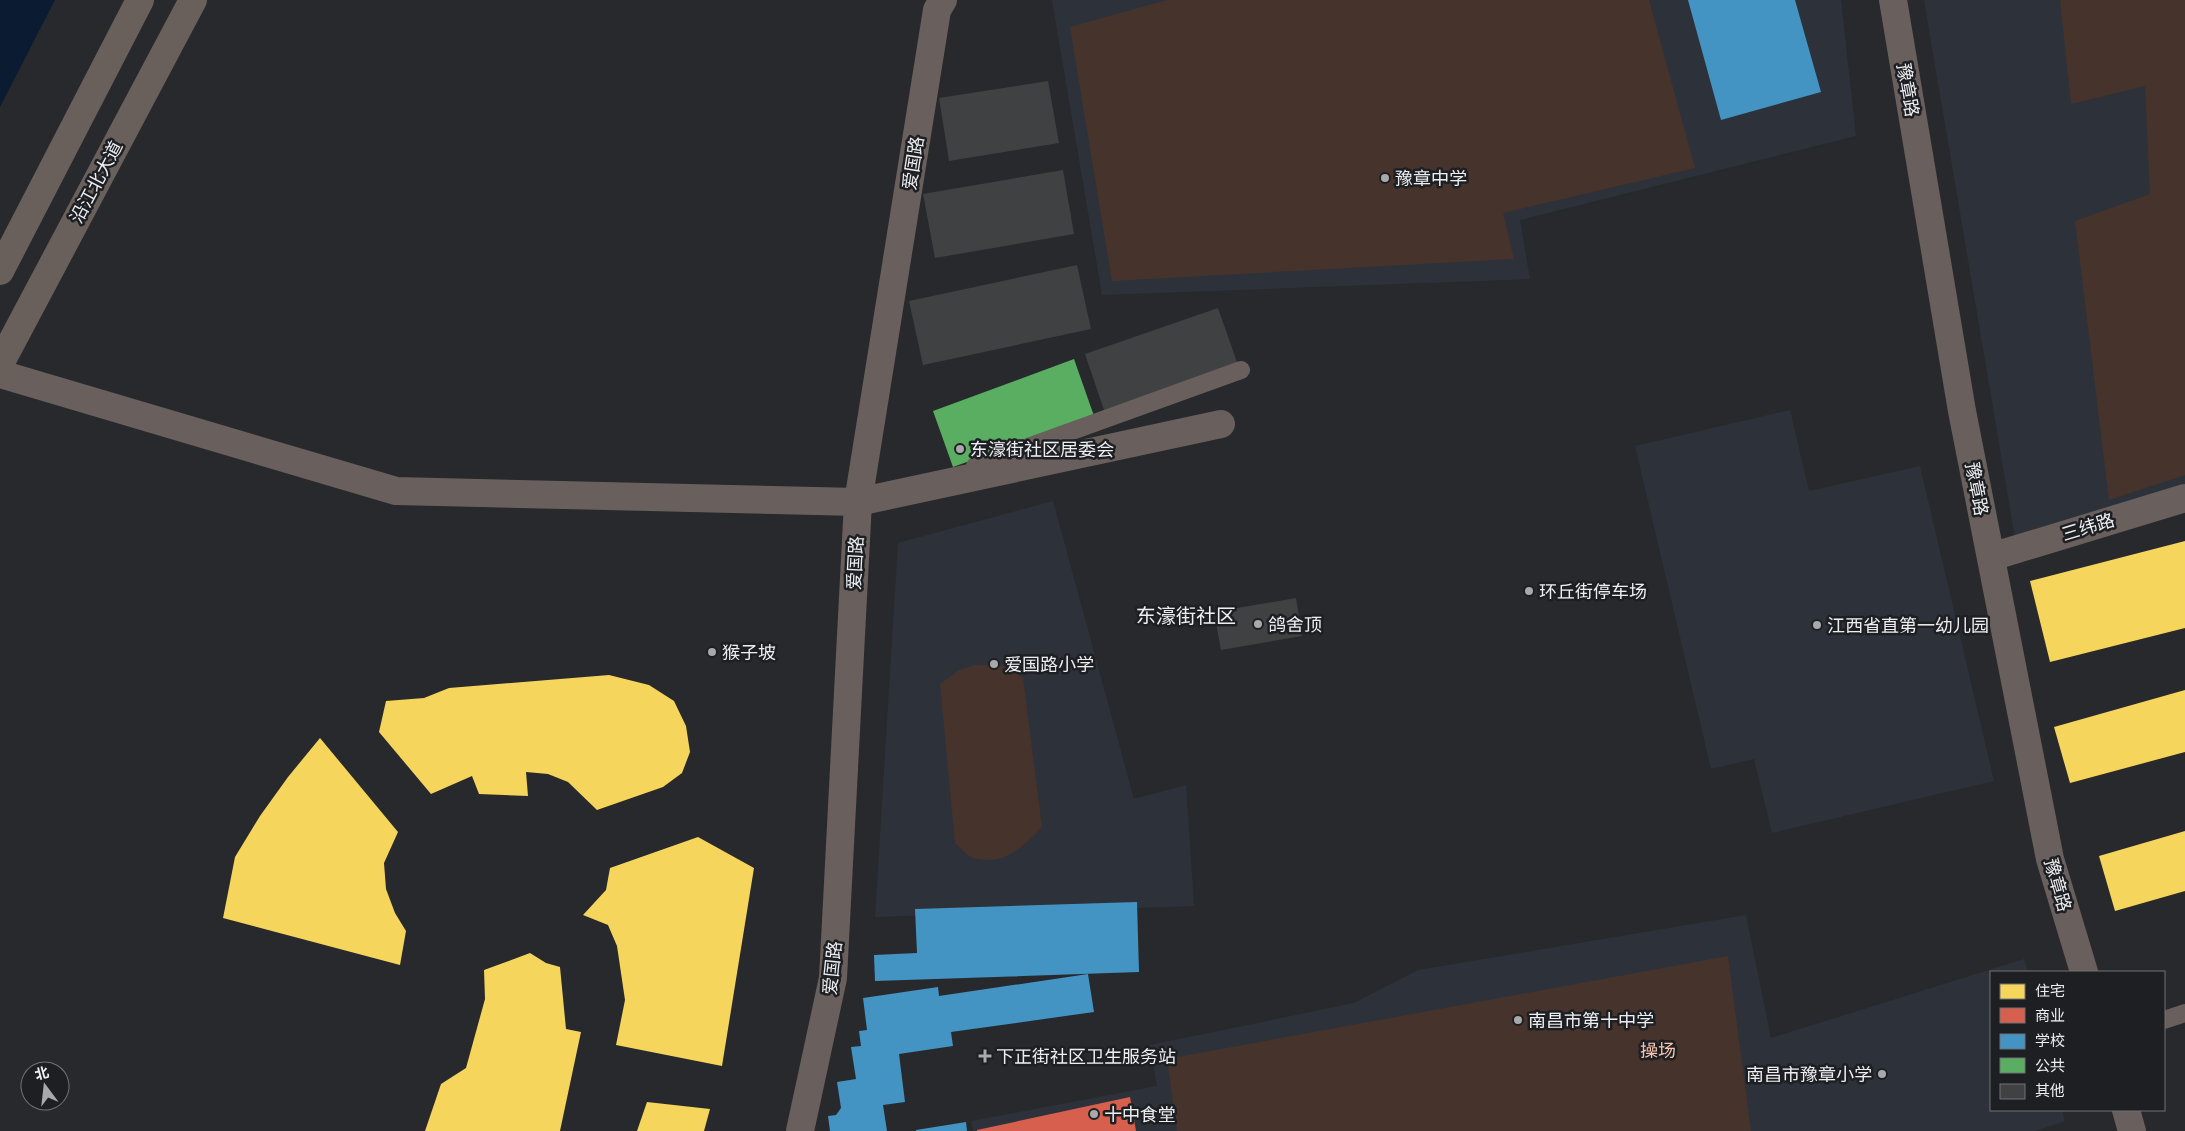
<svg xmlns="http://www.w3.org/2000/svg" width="2185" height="1131" viewBox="0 0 2185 1131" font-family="'Asap Condensed','Noto Sans SC',sans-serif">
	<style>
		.built { fill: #2d323a }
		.green { fill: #45332c }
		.water { fill: #0b1b31 }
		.homes { fill: #f6d55c }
		.shops { fill: #d6604d }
		.schools { fill: #4393c3 }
		.public { fill: #5aae61 }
		.building { fill: #404143 }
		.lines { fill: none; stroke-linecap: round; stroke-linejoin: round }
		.service { stroke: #695f5c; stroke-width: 18 }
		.tertiary { stroke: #695f5c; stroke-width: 28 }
		.primary { stroke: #69605c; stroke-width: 28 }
		.poi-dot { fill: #a7a9ab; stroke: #1d1f23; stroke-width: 2 }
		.labels { text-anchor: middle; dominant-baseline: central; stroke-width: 5; stroke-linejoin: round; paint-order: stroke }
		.street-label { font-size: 18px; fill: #eceef0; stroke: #1d1f23 }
		.poi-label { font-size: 18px; fill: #eceef0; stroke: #1d1f23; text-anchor: start }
		.park-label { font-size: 18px; fill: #f8c4ae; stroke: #1d1f23 }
		.quarter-label { font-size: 20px; fill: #eceef0; stroke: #1d1f23 }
	</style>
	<rect width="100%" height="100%" fill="#27292c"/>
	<path class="built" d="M1052 0H1841L1856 136 1520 220 1530 279 1102 295Z
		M1924 0H2185V485L2015 538Z
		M1790 410 1809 491 1920 466 1994 781 1772 833 1754 759 1711 769 1635 446Z
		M1053 501 1134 799 1186 785 1194 906 875 917 898 543Z
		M1746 915 1771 1038 2024 959 2028 972H1991V1110H2062L2065 1121 2036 1131H973L971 1121 1157 1086 1150 1045 1354 1003 1418 970Z"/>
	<path class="green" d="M1167 0H1649L1695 168 1503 213 1514 259 1112 281 1070 27Z
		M2060 0H2185V475L2109 500 2075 221 2150 194 2145 86 2071 104Z
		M975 665 1007 666 1023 678 1042 827C1023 847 1004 866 973 858 967 856 960 847 955 843L940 684 959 670Z
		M1728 956 1751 1131H1177L1167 1059Z"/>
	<path class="water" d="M0 0H55L0 107Z"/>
	<path class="homes" d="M2185 541V628L2050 662 2030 581Z
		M609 675 649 685 674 701 686 726 690 752 682 773 663 787 597 810 568 782 548 774 526 772 528 796 479 794 472 776 431 794 379 732 386 701 424 698 449 688Z
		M2185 690V752L2070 783 2054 727Z
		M320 738 398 832 384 863 386 889 395 913 406 931 400 965 223 918 235 857 260 816 288 777Z
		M2185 831V891L2115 911 2099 856Z
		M698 837 754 868 722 1066 616 1045 625 1000 617 946 608 925 583 915 606 890 610 868Z
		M530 953 546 963 560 967 566 1029 581 1032 560 1131H425L441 1084 466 1068 485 999 484 970Z
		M647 1102 710 1109 704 1131H637Z"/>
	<path class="shops" d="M1130 1097 1136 1131H977V1130Z"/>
	<path class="schools" d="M1688 0H1795L1821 92 1721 120Z
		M1137 902 1139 972 875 981 874 955 917 953 915 909Z
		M1088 974 1094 1012 951 1032 953 1046 899 1054 905 1102 883 1105 887 1131H830L828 1116 836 1115 841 1108 837 1082 856 1079 851 1047 861 1046 859 1031 867 1030 863 998 938 987 939 996Z
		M966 1122 967 1131H916V1130Z"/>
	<path class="public" d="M1074 359 1094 416 953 467 933 411Z"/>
	<path class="building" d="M1048 81 1059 143 949 161 939 98Z
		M1063 170 1074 234 935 258 923 194Z
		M1077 265 1091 329 923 365 909 301Z
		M1218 308 1238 365 1104 410 1085 354Z
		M1296 598 1302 636 1221 650 1214 612Z"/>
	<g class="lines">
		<path class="service" d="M975 466 1241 370
			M2164 1020 2185 1013"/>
		<path class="tertiary" d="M1893 0 1962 411 2050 859 2084 972
			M0 374 396 491 858 502 1221 424
			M1991 557 2185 498
			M2126 1110 2132 1131
			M800 1131 833 978 858 502 937 10 943 0"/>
		<path class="primary" d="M0 271 140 0
			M0 364 193 0"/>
	</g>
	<g class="poi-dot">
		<circle cx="1385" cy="178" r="5"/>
		<circle cx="960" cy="449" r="5"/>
		<circle cx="1529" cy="591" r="5"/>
		<circle cx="1258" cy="624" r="5"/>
		<circle cx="1817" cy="625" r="5"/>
		<circle cx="712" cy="652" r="5"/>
		<circle cx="994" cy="664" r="5"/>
		<circle cx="1518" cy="1020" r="5"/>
		<path d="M982.5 1048.5h5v5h5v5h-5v5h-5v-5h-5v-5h5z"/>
		<circle cx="1882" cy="1074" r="5"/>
		<circle cx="1094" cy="1114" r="5"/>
	</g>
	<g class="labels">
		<g class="street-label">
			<text transform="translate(1908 90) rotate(80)">豫章路</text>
			<text transform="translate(913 163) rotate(-81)">爱国路</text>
			<text transform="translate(96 182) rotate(-62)">沿江北大道</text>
			<text transform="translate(1977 489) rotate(79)">豫章路</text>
			<text transform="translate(2088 527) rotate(-17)">三纬路</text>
			<text transform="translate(855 563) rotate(-87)">爱国路</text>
			<text transform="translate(2058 885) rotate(74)">豫章路</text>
			<text transform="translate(832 968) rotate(-84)">爱国路</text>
		</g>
		<g class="poi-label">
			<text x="1395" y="178">豫章中学</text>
			<text x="970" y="449">东濠街社区居委会</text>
			<text x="1539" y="591">环丘街停车场</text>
			<text x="1268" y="624">鸽舍顶</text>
			<text x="1827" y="625">江西省直第一幼儿园</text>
			<text x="722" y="652">猴子坡</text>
			<text x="1004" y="664">爱国路小学</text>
			<text x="1528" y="1020">南昌市第十中学</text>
			<text x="996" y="1056">下正街社区卫生服务站</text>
			<text x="1872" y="1074" text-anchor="end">南昌市豫章小学</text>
			<text x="1104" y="1114">十中食堂</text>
		</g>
		<g class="park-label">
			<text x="1658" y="1050">操场</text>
		</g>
		<g class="quarter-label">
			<text x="1186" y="615">东濠街社区</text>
		</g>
	</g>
	<rect x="1990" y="971" width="175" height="140" fill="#1d1f23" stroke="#707275"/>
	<rect x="2000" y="984" width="25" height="15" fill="#f6d55c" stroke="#707275"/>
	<text x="2035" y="996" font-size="15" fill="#eceef0">住宅</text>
	<rect x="2000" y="1008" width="25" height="15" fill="#d6604d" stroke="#707275"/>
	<text x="2035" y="1021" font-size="15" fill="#eceef0">商业</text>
	<rect x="2000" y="1034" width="25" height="15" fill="#4393c3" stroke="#707275"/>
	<text x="2035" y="1046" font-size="15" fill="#eceef0">学校</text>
	<rect x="2000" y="1058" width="25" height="15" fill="#5aae61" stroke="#707275"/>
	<text x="2035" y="1071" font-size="15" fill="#eceef0">公共</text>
	<rect x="2000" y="1084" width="25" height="15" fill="#404143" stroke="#707275"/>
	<text x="2035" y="1096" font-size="15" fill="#eceef0">其他</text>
	<g transform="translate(45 1086) rotate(345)"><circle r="24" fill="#1d1f23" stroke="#707275"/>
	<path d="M0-4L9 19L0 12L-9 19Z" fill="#a7a9ab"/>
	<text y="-8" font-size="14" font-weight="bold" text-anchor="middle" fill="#eceef0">北</text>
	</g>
</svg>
